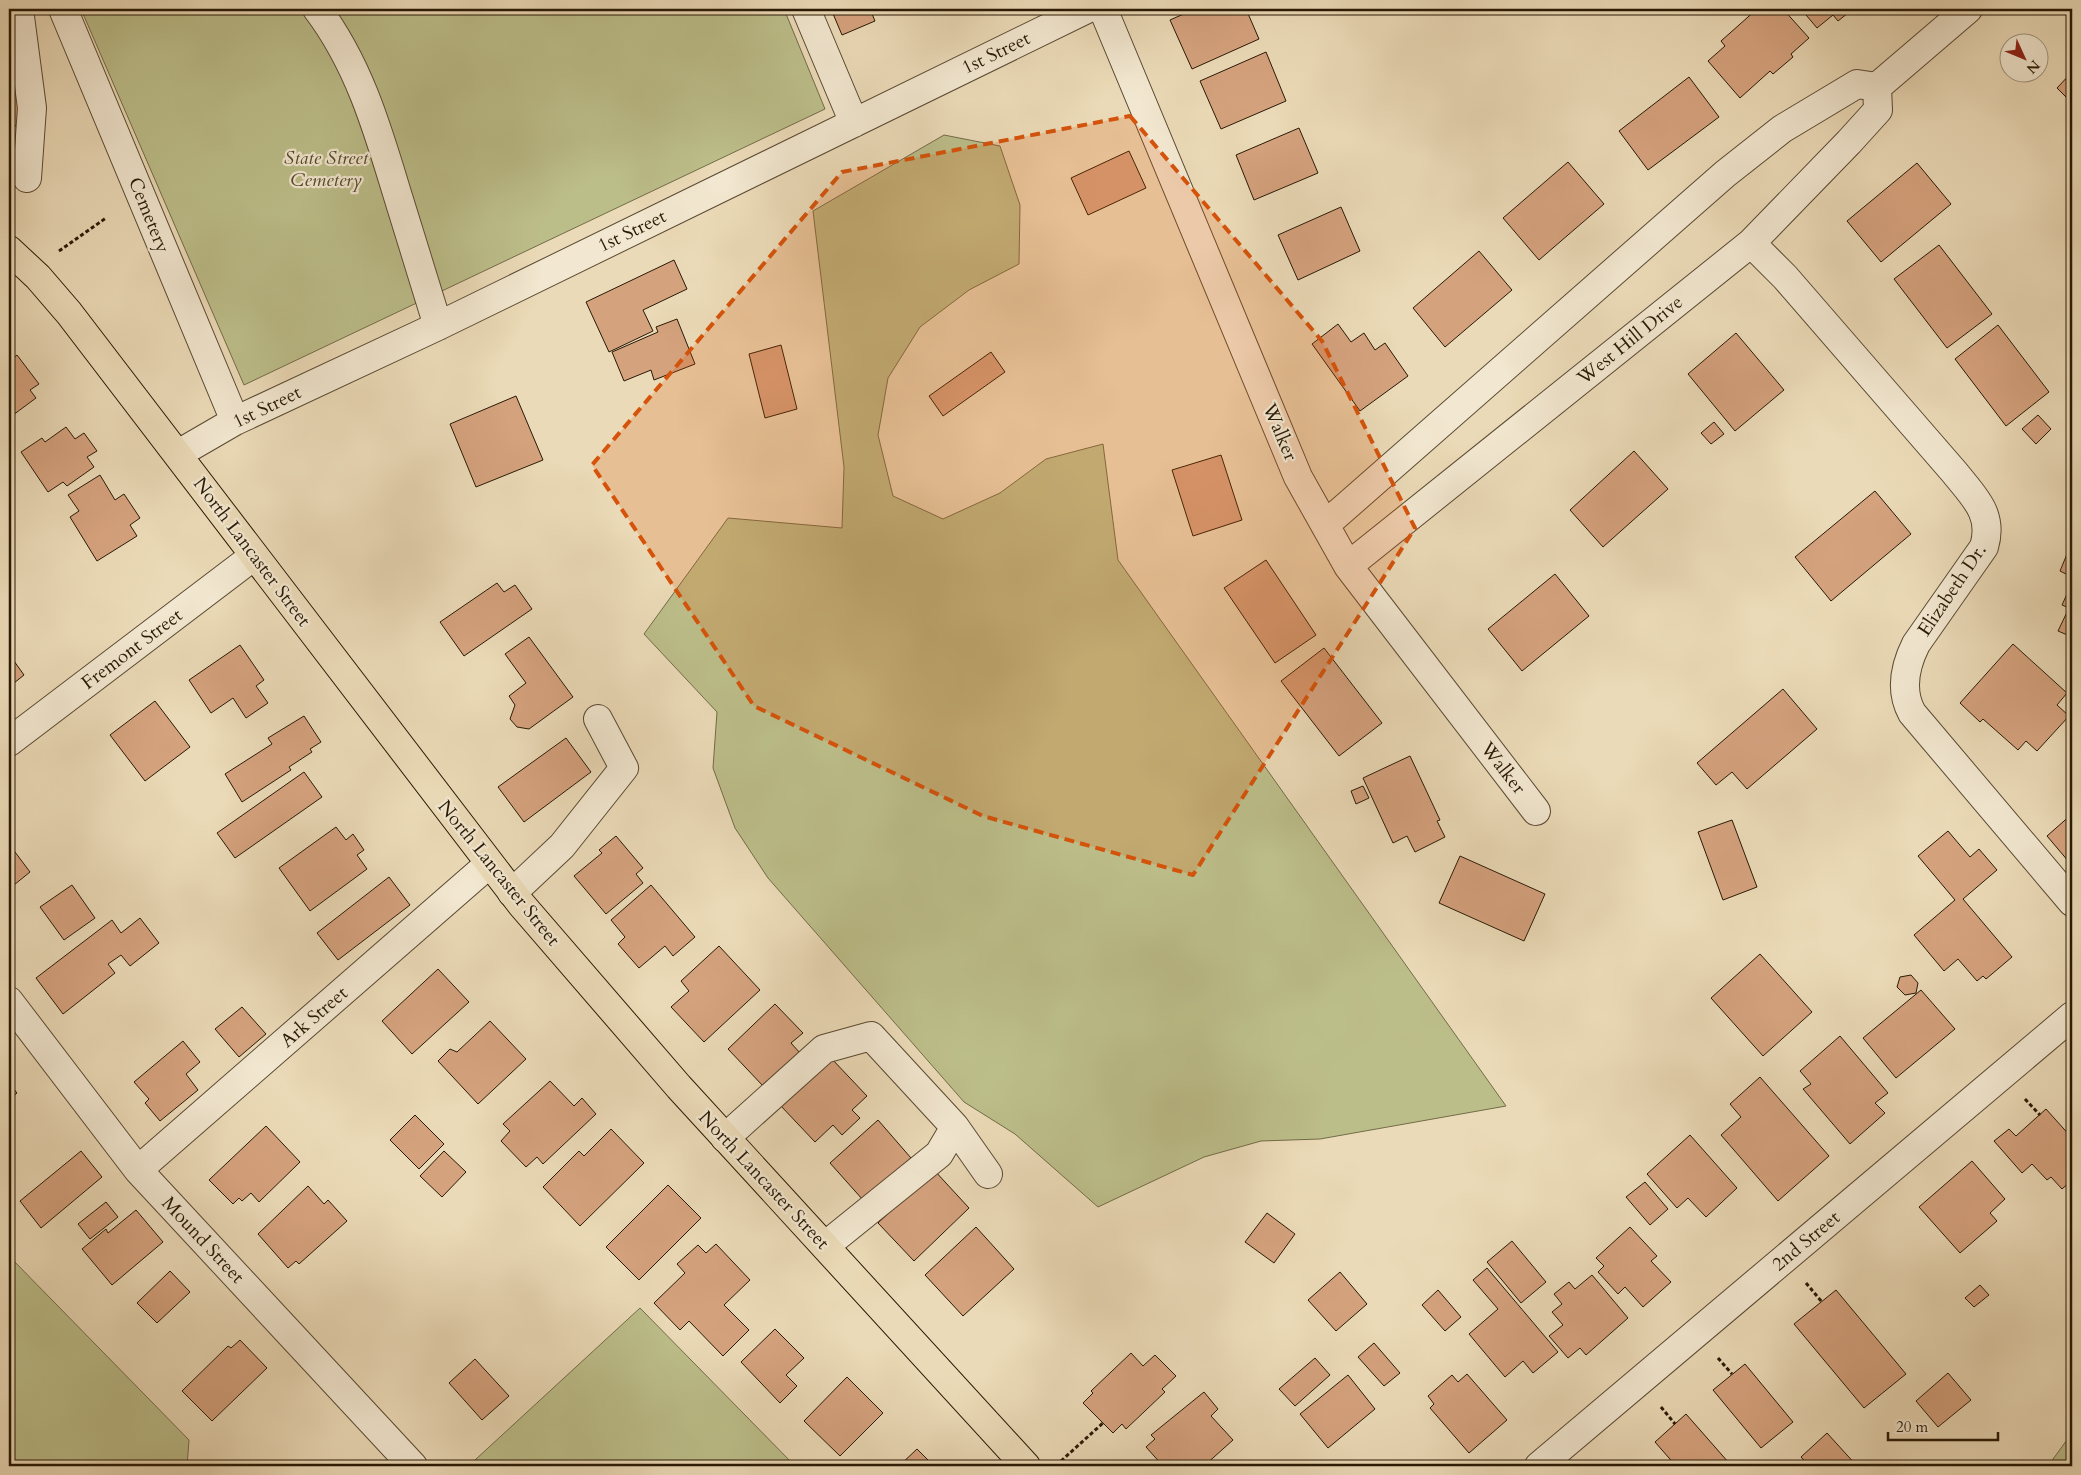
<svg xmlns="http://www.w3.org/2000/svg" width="2081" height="1475" viewBox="0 0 2081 1475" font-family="Cardo,serif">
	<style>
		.green { fill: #bcbe8a; stroke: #726c48 }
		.building { fill: #d5a27e; stroke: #281905 }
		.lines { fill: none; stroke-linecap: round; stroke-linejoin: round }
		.minor-casing { stroke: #594932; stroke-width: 30 }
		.major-casing { stroke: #281905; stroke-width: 30 }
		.path { stroke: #281905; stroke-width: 3; stroke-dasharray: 4 2.5; stroke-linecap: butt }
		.minor { stroke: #f2e7d0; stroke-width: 28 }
		.major { stroke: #ebdab7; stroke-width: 28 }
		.marked { fill: #d5530b; fill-opacity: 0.2; stroke: #d5530b; stroke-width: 4; stroke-dasharray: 10 6; stroke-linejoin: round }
		.labels { text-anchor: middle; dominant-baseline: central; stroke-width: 4.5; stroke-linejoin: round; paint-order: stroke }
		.street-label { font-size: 19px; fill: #281905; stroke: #f2e7d0 }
		.park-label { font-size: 19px; font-style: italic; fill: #544b2d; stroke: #f2e7d0 }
	</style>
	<rect width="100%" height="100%" fill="#ebdab7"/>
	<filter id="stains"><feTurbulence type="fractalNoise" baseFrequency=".004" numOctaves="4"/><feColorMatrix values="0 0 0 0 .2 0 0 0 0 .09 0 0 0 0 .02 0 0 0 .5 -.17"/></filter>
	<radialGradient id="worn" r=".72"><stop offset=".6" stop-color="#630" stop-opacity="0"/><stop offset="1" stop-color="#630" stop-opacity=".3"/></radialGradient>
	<path class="green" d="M81 9H784L825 109 244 385Z
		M944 135 1000 146 1020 205 1019 264 969 290 920 327 888 378 878 435 893 496 943 519 1000 493 1046 459 1103 444 1118 560 1506 1106 1320 1139 1261 1141 1204 1157 1098 1207 1015 1134 964 1102 768 878 735 828 713 768 717 712 644 634 728 518 842 528 844 467 813 211Z
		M9 1256 189 1440 187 1466H9Z
		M640 1308 795 1466H480L475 1460Z
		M2072 1433V1466H2048Z"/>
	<path class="building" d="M831 9H870L875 21 842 35Z
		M1195 9H1246L1259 39 1192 69 1170 20Z
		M1757 9H1783L1809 38 1791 54 1793 57 1773 74 1770 71 1740 98 1708 61 1725 46 1721 41Z
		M1801 9H1853L1838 21 1833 15 1817 28Z
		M1266 52 1286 101 1221 129 1200 81Z
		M2072 72V103L2057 88Z
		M9 76 27 80 16 126 9 125Z
		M1689 77 1719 117 1648 170 1619 131Z
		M1299 128 1318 173 1254 200 1236 155Z
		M1129 151 1146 188 1088 215 1071 178Z
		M1568 162 1604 204 1539 260 1503 218Z
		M1917 163 1951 204 1881 262 1847 221Z
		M1341 207 1360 251 1298 280 1278 235Z
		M1939 245 1992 314 1947 348 1894 279Z
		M1479 251 1512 290 1445 347 1413 308Z
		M674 260 687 289 643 310 653 331 609 352 586 302Z
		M677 319 695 364 654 380 651 370 624 381 612 352 658 332 656 327Z
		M1338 324 1351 342 1364 333 1375 350 1385 343 1408 376 1360 411 1312 344Z
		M1998 325 2049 392 2006 426 1955 359Z
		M1736 333 1784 390 1735 431 1688 374Z
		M781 345 797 409 765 418 749 354Z
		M991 352 1005 372 943 416 929 396Z
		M17 355 39 384 30 390 36 398 9 418V359L10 361Z
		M516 396 543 460 476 487 450 424Z
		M2038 415 2051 429 2036 444 2022 429Z
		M1714 422 1724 434 1711 444 1701 433Z
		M66 427 75 439 84 433 97 451 87 457 94 467 67 486 63 482 48 492 21 452 42 438 45 442Z
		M1634 451 1668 489 1603 547 1570 510Z
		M1221 455 1242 520 1193 536 1172 470Z
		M100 475 115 500 124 494 140 518 130 525 137 536 97 561 70 517 79 511 68 495Z
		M1875 491 1911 534 1831 601 1795 557Z
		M2072 542V577L2060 571Z
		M1266 560 1316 635 1275 663 1224 588Z
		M1555 574 1589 616 1522 671 1488 629Z
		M497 583 504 592 515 585 532 609 464 656 440 622Z
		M2072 583V637L2058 631 2069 608 2062 605Z
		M529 637 573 697 529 729 517 727 510 719 515 705 509 696 526 683 505 654Z
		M2013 644 2067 693 2057 705 2069 716 2037 751 2026 741 2018 750 1983 719 1980 722 1960 703Z
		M240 645 264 680 256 686 268 703 246 718 233 698 211 713 189 680Z
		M1324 648 1382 723 1339 756 1281 681Z
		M9 654 24 675 9 687Z
		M1783 689 1817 729 1747 789 1732 772 1716 785 1697 763Z
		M155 701 190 747 145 781 110 735Z
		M304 716 321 742 310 749 312 752 289 767 291 770 242 802 225 774 272 744 268 738Z
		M566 738 591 772 524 822 498 787Z
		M1410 756 1440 820 1437 821 1445 837 1415 852 1407 836 1393 843 1363 778Z
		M304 772 322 797 235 858 217 833Z
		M1363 786 1369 798 1356 804 1351 791Z
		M2072 814V859L2069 862 2047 836Z
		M1732 820 1757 887 1723 900 1698 832Z
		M336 827 346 840 353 834 364 850 357 855 367 869 310 911 279 868Z
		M1948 831 1970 857 1979 849 1997 870 1963 899 2012 957 1986 979 1983 976 1977 981 1958 959 1944 971 1914 935 1955 900 1918 856Z
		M616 836 643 868 636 874 643 883 606 914 574 876 602 853 599 850Z
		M9 844 30 872 9 889Z
		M1460 856 1545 894 1524 941 1439 903Z
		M389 877 410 905 338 960 317 933Z
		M72 885 95 918 64 940 40 907Z
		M651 885 695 937 673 956 665 946 639 968 618 944 625 937 611 920Z
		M140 918 159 943 130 966 121 955 108 964 115 973 63 1014 36 978 112 920 121 933Z
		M719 946 760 990 704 1042 671 1007 689 991 681 981Z
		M1760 954 1812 1012 1763 1056 1711 998Z
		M438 969 469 1002 412 1054 382 1021Z
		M1911 975 1918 983 1916 993 1905 995 1897 987 1900 977Z
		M1921 990 1955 1029 1896 1078 1863 1038Z
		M775 1004 803 1033 791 1043 800 1053 764 1087 728 1049Z
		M242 1007 266 1034 239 1057 215 1029Z
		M490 1021 526 1059 478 1104 438 1061 450 1049 457 1052Z
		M1840 1036 1888 1093 1875 1103 1885 1113 1850 1144 1803 1089 1811 1084 1800 1071Z
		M183 1041 200 1062 186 1074 198 1090 160 1121 145 1103 149 1099 134 1082Z
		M831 1058 867 1096 852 1110 860 1118 842 1135 833 1125 815 1142 780 1105Z
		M1760 1077 1829 1156 1778 1201 1721 1135 1741 1117 1730 1104Z
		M550 1081 574 1106 582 1098 596 1114 543 1164 537 1157 526 1167 501 1141 510 1131 503 1124Z
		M9 1083 17 1093 9 1100Z
		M2046 1109 2072 1138V1180L2062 1189 2051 1177 2047 1180 2032 1164 2022 1173 1994 1141 2009 1129 2016 1136Z
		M415 1115 444 1144 419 1169 390 1140Z
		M878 1120 911 1158 863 1200 830 1163Z
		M266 1126 300 1162 259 1202 251 1193 242 1201 239 1198 233 1204 209 1180Z
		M611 1129 644 1163 580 1226 543 1187 579 1151 584 1156Z
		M1690 1135 1737 1188 1706 1217 1688 1198 1677 1208 1647 1174Z
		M81 1151 102 1177 41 1228 20 1201Z
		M444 1151 466 1172 442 1197 420 1176Z
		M1972 1161 2005 1199 1990 1213 1997 1221 1960 1253 1919 1207Z
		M934 1170 969 1208 914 1261 878 1223Z
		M1645 1182 1668 1209 1650 1225 1626 1197Z
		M668 1185 701 1218 639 1280 606 1247Z
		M308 1186 324 1204 328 1200 347 1221 299 1264 296 1261 288 1268 258 1234Z
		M106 1202 118 1217 90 1239 78 1224Z
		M136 1210 163 1242 112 1285 82 1249 106 1229 108 1233Z
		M1267 1213 1295 1234 1274 1263 1245 1242Z
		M976 1227 1014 1269 963 1316 925 1275Z
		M1630 1227 1657 1256 1651 1261 1671 1282 1643 1307 1625 1287 1618 1294 1598 1272 1604 1266 1596 1258Z
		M1512 1241 1546 1282 1521 1303 1487 1262Z
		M716 1244 750 1280 724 1305 749 1330 723 1356 689 1321 680 1330 654 1303 685 1273 677 1264 698 1245 706 1253Z
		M1487 1268 1558 1352 1533 1373 1523 1361 1505 1377 1469 1334 1498 1309 1473 1280Z
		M170 1271 190 1292 157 1323 137 1303Z
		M1340 1272 1367 1304 1336 1331 1308 1300Z
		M1592 1275 1628 1318 1586 1355 1580 1348 1568 1358 1549 1336 1563 1325 1552 1312 1562 1304 1554 1294 1569 1282 1575 1289Z
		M1980 1285 1989 1295 1974 1307 1965 1298Z
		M1438 1290 1461 1317 1445 1331 1422 1305Z
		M1836 1290 1906 1374 1864 1408 1794 1324Z
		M775 1329 804 1358 786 1375 797 1386 780 1403 741 1362Z
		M240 1340 267 1368 212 1421 182 1391 228 1346 231 1348Z
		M1374 1343 1400 1373 1384 1386 1358 1357Z
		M1131 1353 1143 1366 1155 1355 1176 1376 1162 1389 1165 1392 1126 1429 1122 1424 1113 1433 1083 1403 1093 1393 1091 1391Z
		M1315 1358 1330 1375 1295 1406 1279 1389Z
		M475 1359 509 1396 482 1420 449 1383Z
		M1745 1364 1793 1422 1761 1448 1713 1390Z
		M1948 1373 1971 1400 1938 1427 1916 1401Z
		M1467 1374 1507 1420 1469 1453 1430 1408 1434 1404 1428 1396 1452 1375 1458 1382Z
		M1348 1375 1375 1409 1328 1448 1300 1414Z
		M847 1377 883 1413 840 1456 804 1421Z
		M1204 1392 1218 1409 1211 1416 1233 1440 1204 1466H1163L1146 1447 1155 1439 1151 1435Z
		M1686 1414 1729 1463 1725 1466H1676L1655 1442Z
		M1827 1433 1857 1466H1809L1801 1457Z
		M917 1449 934 1466H899Z"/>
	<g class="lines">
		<g class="minor-casing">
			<path id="minor" d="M19 9 32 108 27 178
				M63 9 235 421
				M317 9C358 63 377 127 396 190 410 235 424 281 438 326
				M806 9 854 123
				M1103 9 1298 477 1348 566 1536 811
				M1877 87 1968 9
				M1751 243 1785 277 1955 473C1974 497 1994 514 1984 547L1916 644C1905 666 1900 691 1912 713L2072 902
				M178 454 235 421 438 326 1087 9
				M1325 525 1725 174 1782 129 1857 84 1877 87
				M1348 566 1751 243 1849 142 1878 110 1877 87
				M9 742 254 556
				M512 893 562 846 624 768 598 719
				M9 1001 138 1170 413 1466
				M955 1127 988 1174
				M725 1138 824 1049 871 1036 955 1127 939 1154 825 1246
				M138 1170 489 864
				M1539 1466 2072 1016"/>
		</g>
		<g class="major-casing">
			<path id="major" d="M9 250 38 277 69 313 521 904 679 1087 1026 1466"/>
		</g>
		<path class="path" d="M59 251 106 218
			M2025 1099 2040 1115
			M1806 1283 1822 1302
			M1718 1358 1732 1374
			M1661 1407 1675 1424
			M1061 1461 1103 1423
			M1152 1466 1158 1461"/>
		<use href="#minor" class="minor"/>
		<use href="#major" class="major"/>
	</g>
	<path class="marked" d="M1130 116 1322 341 1415 528 1193 875 983 816 754 706 592 465 842 172Z"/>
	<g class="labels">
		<g class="street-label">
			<text transform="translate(996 53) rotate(-26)">1st Street</text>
			<text transform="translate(149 215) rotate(68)">Cemetery</text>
			<text transform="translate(632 231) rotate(-26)">1st Street</text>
			<text transform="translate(1630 340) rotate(-39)">West Hill Drive</text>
			<text transform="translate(267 407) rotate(-26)">1st Street</text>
			<text transform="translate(1280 432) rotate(67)">Walker</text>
			<text transform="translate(252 552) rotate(53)">North Lancaster Street</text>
			<text transform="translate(1952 590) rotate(-56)">Elizabeth Dr.</text>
			<text transform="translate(132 649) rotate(-37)">Fremont Street</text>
			<text transform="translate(1503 768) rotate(52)">Walker</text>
			<text transform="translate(499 873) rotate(51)">North Lancaster Street</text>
			<text transform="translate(314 1017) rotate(-41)">Ark Street</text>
			<text transform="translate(764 1180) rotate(47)">North Lancaster Street</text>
			<text transform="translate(203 1240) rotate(47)">Mound Street</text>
			<text transform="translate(1806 1241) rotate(-40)">2nd Street</text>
		</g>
		<g class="park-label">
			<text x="326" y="158">State Street<tspan x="326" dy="22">Cemetery</tspan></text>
		</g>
	</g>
	<rect width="2081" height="1475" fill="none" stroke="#ebdab7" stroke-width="30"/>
	<rect x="10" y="10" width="2061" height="1455" fill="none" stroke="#281905" stroke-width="2.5"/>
	<rect x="15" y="15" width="2051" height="1445" fill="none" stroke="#281905"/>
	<g transform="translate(2024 58) rotate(134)"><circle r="24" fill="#f2e7d0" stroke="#a1957f"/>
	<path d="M0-4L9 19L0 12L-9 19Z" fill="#8f2418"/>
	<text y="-8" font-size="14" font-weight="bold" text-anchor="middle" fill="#281905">N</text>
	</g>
	<path d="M1888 1432v8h110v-8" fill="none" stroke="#281905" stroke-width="2.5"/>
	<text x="1896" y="1432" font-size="15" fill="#281905" stroke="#f2e7d0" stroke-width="4" paint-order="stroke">20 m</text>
	<rect width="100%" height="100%" filter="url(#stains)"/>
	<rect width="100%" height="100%" fill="url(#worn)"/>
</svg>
